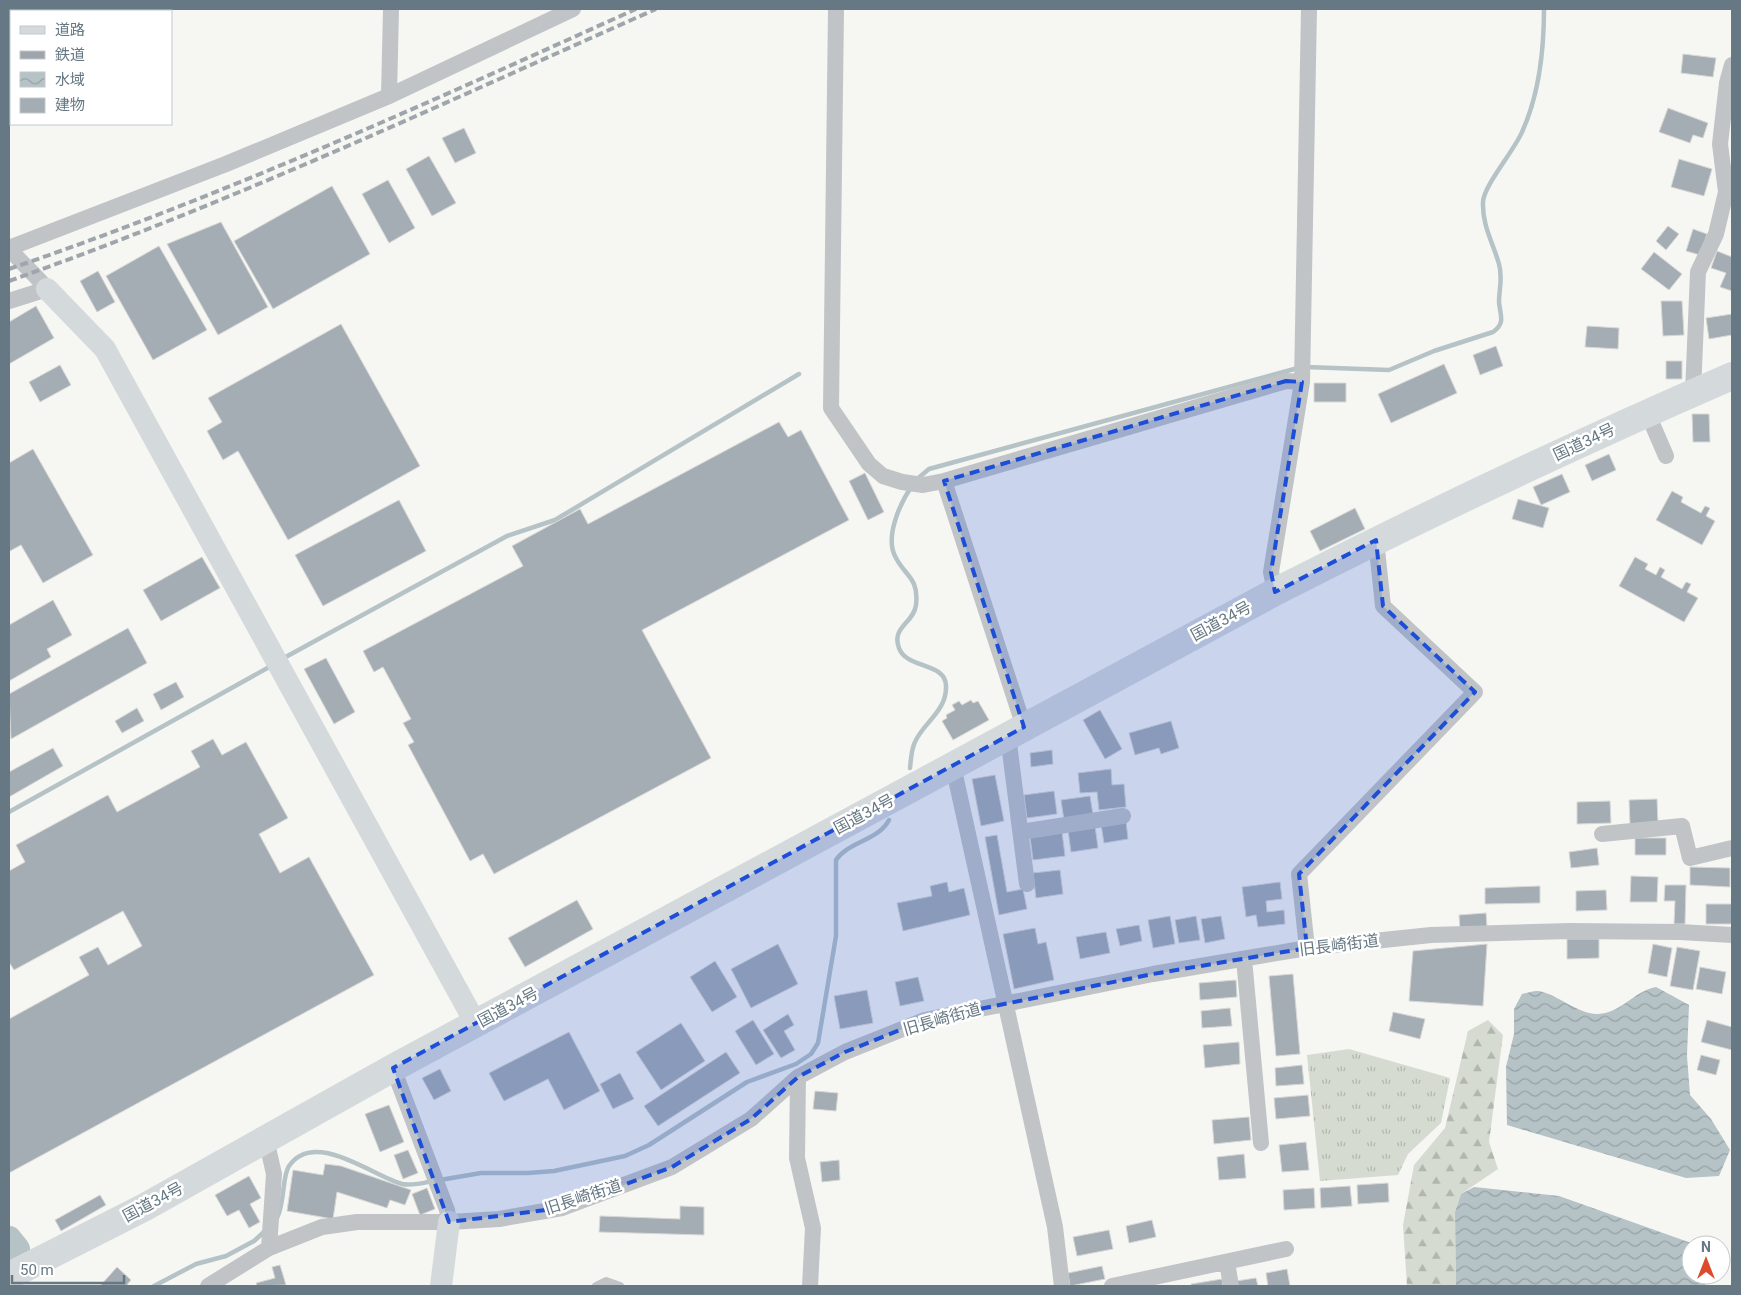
<svg xmlns="http://www.w3.org/2000/svg" width="1741" height="1295" viewBox="0 0 1741 1295" font-family="Roboto,'Noto Sans JP',sans-serif">
	<style>
		.grass { fill: url(#grass-tufts) }
		.forest { fill: url(#forest-firs) }
		.water { fill: url(#water-waves) }
		.lines { fill: none; stroke-linecap: round; stroke-linejoin: round }
		.stream { stroke: #b5c2c6; stroke-width: 4.5 }
		.river { stroke: #b5c2c6; stroke-width: 26 }
		.building { fill: #a4adb3; stroke: #d8d8d6 }
		.lane { stroke: #c0c4c7; stroke-width: 8 }
		.street { stroke: #c0c4c7; stroke-width: 16 }
		.secondary { stroke: #d4d9dc; stroke-width: 22 }
		.highway { stroke: #d4d9dc; stroke-width: 28 }
		.rail { stroke: #9fa6ab; stroke-width: 4; stroke-dasharray: 8 4; stroke-linecap: butt }
		.marked { fill: #1d4ed8; fill-opacity: 0.2; stroke: #1d4ed8; stroke-width: 4; stroke-dasharray: 10 6; stroke-linejoin: round }
		.labels { text-anchor: middle; dominant-baseline: central; stroke-width: 5; stroke-linejoin: round; paint-order: stroke }
		.street-label { font-size: 16px; fill: #667883; stroke: #fff }
	</style>
	<defs>
		<pattern id="grass-tufts" width="24" height="20" patternUnits="userSpaceOnUse" patternTransform="scale(1.25)"><rect width="24" height="20" fill="#d6dbd2"/><path d="M3 7l-1-3M5 7V3M7 7l1-3M15 17l-1-3M17 17v-4M19 17l1-3" fill="none" stroke="#b1b6b0"/></pattern>
		<pattern id="forest-firs" width="22" height="20" patternUnits="userSpaceOnUse" patternTransform="scale(1.25)"><rect width="22" height="20" fill="#d6dbd2"/><path d="M5 1l3.5 6h-7zM16 11l3.5 6h-7z" fill="#b1b6b0"/></pattern>
		<pattern id="water-waves" width="16" height="10" patternUnits="userSpaceOnUse" patternTransform="scale(1.25)"><rect width="16" height="10" fill="#b5c2c6"/><path d="M0 5q4-4 8 0t8 0" fill="none" stroke="#97a2a6"/></pattern>
	</defs>
	<rect width="100%" height="100%" fill="#f6f6f3"/>
	<path class="grass" d="M1349 1049 1450 1078 1441 1123 1408 1154 1398 1175 1320 1181 1307 1055Z"/>
	<path class="forest" d="M1488 1020 1503 1035 1489 1142 1498 1169 1461 1194 1455 1212 1456 1286H1407L1403 1225 1414 1165 1445 1128 1468 1031Z"/>
	<path class="water" d="M1656 987 1689 1005 1687 1056 1690 1095 1711 1119 1730 1150 1719 1176 1686 1178 1507 1125 1506 1067 1514 1034V1009L1522 994C1527 993 1532 991 1537 991 1552 991 1579 1015 1598 1014 1622 1013 1632 992 1656 987Z
		M1474 1187 1559 1196 1694 1244 1691 1245V1275H1708L1705 1286H1456L1455 1212 1461 1194Z"/>
	<g class="lines">
		<path class="stream" d="M66 9 71 11
			M83 11 90 9
			M1306 367 1389 370 1434 351 1493 332C1506 323 1500 315 1499 302 1499 289 1503 278 1499 264 1493 243 1482 225 1483 202 1484 185 1514 151 1522 132 1539 95 1544 50 1544 9
			M916 480 929 469 1298 368
			M282 659 507 536 555 520 799 374
			M910 768C911 760 911 750 915 742 923 723 947 711 946 686 946 662 906 669 899 648 891 627 914 623 916 605 919 578 906 577 896 558 884 538 900 503 912 486
			M9 812 271 666
			M440 1180 481 1173H528L554 1171 625 1156 649 1145 747 1082 796 1064 811 1054 818 1043 836 936V860C849 841 878 841 889 820
			M277 1218C285 1202 282 1176 289 1166 315 1129 372 1176 402 1184 412 1186 423 1183 433 1181
			M154 1286 196 1264 226 1256 254 1241 265 1231"/>
		<path class="river" d="M9 1239 17 1249"/>
	</g>
	<path class="building" d="M1683 54 1716 58 1713 77 1681 73Z
		M1668 108 1708 123 1703 138 1693 135 1690 143 1659 132Z
		M464 128 476 153 455 163 442 138Z
		M429 156 456 203 432 216 406 169Z
		M1679 159 1712 169 1704 196 1671 187Z
		M388 180 415 228 389 243 362 194Z
		M332 186 370 254 273 309 234 241Z
		M221 222 268 307 218 335 167 244Z
		M1668 226 1679 234 1666 250 1656 241Z
		M1693 229 1707 234 1700 255 1686 251Z
		M159 246 207 330 153 360 106 276Z
		M1717 251 1732 257V291L1720 287 1726 273 1711 268Z
		M1654 252 1682 274 1669 290 1641 269Z
		M98 271 115 302 97 312 80 281Z
		M1661 301H1682L1684 335 1663 336Z
		M36 306 54 338 9 364V322Z
		M1732 314V335L1709 339 1706 318Z
		M341 324 420 466 288 540 238 451 223 460 207 431 222 422 208 398Z
		M1587 326 1619 328 1618 349 1585 347Z
		M1496 346 1503 366 1480 375 1473 355Z
		M1666 361H1682V379H1666Z
		M1444 364 1457 393 1391 423 1378 394Z
		M60 365 71 385 40 402 29 382Z
		M1314 383H1346V402H1314Z
		M1692 414H1709L1710 442H1693Z
		M779 422 788 437 801 430 849 520 642 630 711 758 494 874 483 854 470 861 408 745 414 742 403 723 411 719 383 667 374 672 363 651 523 566 512 546 580 509 588 524Z
		M33 449 93 555 43 583 21 545 10 551 9 548V463Z
		M1609 454 1616 470 1592 481 1585 465Z
		M865 473 884 512 868 520 849 481Z
		M1562 474 1570 492 1541 505 1533 487Z
		M1672 491 1683 497 1681 502 1701 513 1705 506 1710 508 1706 516 1715 521 1702 545 1656 520Z
		M1518 499 1549 508 1543 528 1512 519Z
		M399 500 426 551 323 606 295 555Z
		M1355 508 1365 529 1320 551 1310 531Z
		M202 557 220 588 161 621 143 590Z
		M1635 557 1648 564 1645 569 1656 575 1660 567 1665 570 1661 577 1682 589 1686 582 1691 584 1687 592 1698 598 1684 622 1619 586Z
		M53 600 72 635 47 649 51 657 9 681V625Z
		M128 628 147 663 11 739 9 694Z
		M326 658 355 712 334 724 304 669Z
		M176 682 184 697 161 710 153 694Z
		M971 700 973 703 978 701 989 720 953 740 942 721 947 718 946 715 955 710 952 705 959 701 962 705Z
		M137 708 144 721 122 733 115 721Z
		M1100 710 1122 749 1105 759 1083 720Z
		M1171 721 1179 748 1161 754 1159 748 1135 755 1129 733Z
		M213 739 222 755 246 742 288 818 259 834 280 873 309 857 374 975 9 1173V1019L89 975 79 957 98 947 108 965 142 946 123 911 14 970 9 962V871L25 862 16 845 108 795 117 812 200 767 191 751Z
		M53 748 63 766 9 797V772Z
		M1052 750 1053 764 1031 767 1030 753Z
		M1111 769 1112 785 1124 784 1126 807 1099 810 1097 792 1080 793 1078 773Z
		M995 775 1004 821 981 826 972 779Z
		M1054 791 1057 814 1027 818 1024 795Z
		M1090 796 1093 815 1064 820 1061 800Z
		M1657 799 1658 824H1630L1629 800Z
		M1610 801 1611 823 1577 824V802Z
		M1126 821 1128 839 1104 843 1101 824Z
		M1095 826 1098 848 1071 852 1068 830Z
		M1062 832 1065 856 1033 860 1030 837Z
		M997 835 1007 892 1023 889 1027 909 999 915 985 837Z
		M1635 838H1666V855H1635Z
		M1597 848 1599 865 1571 868 1569 852Z
		M1690 867 1730 868V887L1690 885Z
		M1060 870 1063 894 1036 898 1033 873Z
		M1631 876 1658 877 1657 902H1630Z
		M947 882 949 892 964 888 970 915 903 931 897 903 932 896 930 886Z
		M1280 882 1282 899 1266 901 1267 912 1284 910 1285 924 1258 927 1256 915 1246 917 1242 887Z
		M1665 885H1686L1685 924H1674L1675 901H1664Z
		M1540 886V903L1485 904V888Z
		M1606 890 1607 910 1576 911V891Z
		M577 900 593 929 525 967 508 938Z
		M1706 904H1732V924H1706Z
		M1486 913 1487 927 1460 929 1459 915Z
		M1170 916 1175 944 1153 948 1148 920Z
		M1196 916 1200 940 1179 943 1175 920Z
		M1221 916 1225 939 1205 943 1201 919Z
		M1139 925 1142 941 1120 946 1116 929Z
		M1035 928 1038 944 1046 942 1054 980 1014 989 1003 934Z
		M1106 932 1110 953 1080 959 1076 937Z
		M1567 939H1599V958L1567 959Z
		M778 944 798 984 751 1008 731 969Z
		M1487 944 1483 1006 1409 1001 1413 951Z
		M1653 944 1672 948 1667 977 1648 973Z
		M1677 947 1700 951 1693 990 1670 986Z
		M715 961 737 997 712 1012 690 977Z
		M1700 967 1726 972 1722 994 1696 989Z
		M1293 974 1300 1054 1276 1056 1269 976Z
		M918 977 924 1001 900 1006 895 982Z
		M1236 980 1237 997 1200 1000 1199 983Z
		M867 990 873 1023 840 1029 834 996Z
		M1230 1008 1232 1026 1202 1028 1201 1011Z
		M1393 1012 1425 1019 1420 1039 1389 1031Z
		M788 1014 794 1025 784 1031 795 1050 781 1058 763 1030Z
		M753 1020 774 1054 756 1065 735 1031Z
		M1707 1020 1732 1027V1050L1701 1042Z
		M681 1023 705 1061 661 1090 636 1052Z
		M569 1032 600 1091 564 1110 548 1079 504 1101 489 1073Z
		M1239 1042 1240 1064 1205 1068 1203 1045Z
		M726 1052 740 1073 658 1126 644 1106Z
		M1701 1055 1720 1060 1716 1075 1697 1070Z
		M1302 1065 1304 1084 1276 1086 1275 1068Z
		M440 1069 451 1091 434 1100 422 1078Z
		M620 1073 634 1099 613 1109 600 1084Z
		M815 1091 838 1093 836 1111 813 1109Z
		M1308 1095 1310 1116 1276 1119 1274 1098Z
		M389 1105 404 1142 380 1152 365 1114Z
		M1249 1117 1251 1140 1214 1144 1212 1120Z
		M1306 1142 1309 1170 1282 1172 1279 1145Z
		M408 1150 418 1173 403 1179 394 1155Z
		M1244 1154 1246 1178 1219 1180 1217 1157Z
		M839 1160 840 1180 822 1182 820 1162Z
		M325 1164 341 1166 411 1190 405 1205 390 1200 387 1208 337 1192 333 1219 287 1211 293 1170 323 1175Z
		M249 1176 261 1198 250 1204 260 1222 249 1228 239 1210 227 1216 215 1195Z
		M1388 1183 1389 1202 1358 1204 1357 1185Z
		M1350 1186 1352 1206 1321 1208 1320 1188Z
		M427 1188 435 1209 420 1215 412 1194Z
		M1314 1188 1315 1208 1284 1210 1283 1190Z
		M100 1195 106 1205 61 1231 55 1220Z
		M680 1206 704 1207V1235L599 1232 600 1216 680 1219Z
		M1152 1220 1156 1237 1129 1243 1126 1226Z
		M1109 1230 1113 1249 1077 1256 1073 1237Z
		M280 1265 286 1285 257 1286 256 1283 275 1278 272 1267Z
		M1102 1266 1105 1279 1070 1286 1068 1273Z
		M117 1267 131 1280 126 1286H100Z
		M1287 1269 1290 1286H1268L1266 1273Z
		M1256 1278 1258 1286H1237L1236 1281Z
		M1222 1279 1223 1286H1191V1284Z"/>
	<g class="lines">
		<path class="lane" d="M596 1286 606 1281 620 1286"/>
		<path class="street" d="M836 9 831 408 869 464 883 476 902 482 923 485 944 481 1286 381 1302 382
			M389 96 391 9
			M9 248 226 164 389 96 573 9
			M9 248C21 263 35 274 47 289L9 301
			M1693 393 1698 272 1716 234 1726 192 1720 144 1727 83 1732 65
			M1647 412 1666 456
			M944 481 1024 727
			M1275 592 1271 572 1302 382 1309 9
			M1008 736 1027 884
			M953 766 1055 1227 1062 1286
			M1021 832 1123 816
			M1602 834 1682 826 1690 858 1732 848
			M1307 948 1299 874 1475 692 1383 606 1376 540
			M1244 959 1261 1143
			M393 1068 447 1210 449 1222
			M798 1077 797 1158 813 1228 810 1286
			M266 1139 274 1174 269 1248
			M1227 1262 1231 1286
			M208 1286 269 1248 322 1227 357 1222H449L499 1219 562 1208 672 1167 751 1119 798 1077 845 1052 925 1020 1153 974 1307 948 1431 935 1570 931 1680 932 1732 935
			M1112 1286 1286 1249"/>
		<path class="secondary" d="M47 289 105 349 476 1024
			M441 1286 449 1222"/>
		<path class="highway" d="M9 1276 145 1207 393 1068 1275 592C1425 515 1578 443 1732 376"/>
		<path class="rail" d="M9 269C223 196 430 102 636 9
			M9 281C230 203 442 104 656 9"/>
	</g>
	<path class="marked" d="M1286 381 1302 382 1271 572 1275 592 1376 540 1383 606 1475 692 1299 874 1307 948 1153 974 925 1020 845 1052 798 1077 751 1119 672 1167 562 1208 449 1222 393 1068 1024 727 944 481Z"/>
	<g class="labels">
		<g class="street-label">
			<text transform="translate(1584 442) rotate(-25)">国道34号</text>
			<text transform="translate(1221 621) rotate(-28)">国道34号</text>
			<text transform="translate(864 814) rotate(-28)">国道34号</text>
			<text transform="translate(1339 945) rotate(-7)">旧長崎街道</text>
			<text transform="translate(508 1007) rotate(-28)">国道34号</text>
			<text transform="translate(942 1019) rotate(-16)">旧長崎街道</text>
			<text transform="translate(583 1197) rotate(-18)">旧長崎街道</text>
			<text transform="translate(153 1202) rotate(-28)">国道34号</text>
		</g>
	</g>
	<rect width="1741" height="1295" fill="none" stroke="#667883" stroke-width="20"/>
	<rect x="10" y="10" width="162" height="115" fill="#ffffff" stroke="#c2c9cd"/>
	<rect x="20" y="26" width="25" height="8" fill="#d4d9dc" stroke="#c2c9cd"/>
	<text x="55" y="35" font-size="15" fill="#667883">道路</text>
	<rect x="20" y="51" width="25" height="8" fill="#9fa6ab" stroke="#c2c9cd"/>
	<text x="55" y="60" font-size="15" fill="#667883">鉄道</text>
	<rect x="20" y="72" width="25" height="15" fill="url(#water-waves)" stroke="#c2c9cd"/>
	<text x="55" y="85" font-size="15" fill="#667883">水域</text>
	<rect x="20" y="98" width="25" height="15" fill="#a4adb3" stroke="#c2c9cd"/>
	<text x="55" y="110" font-size="15" fill="#667883">建物</text>
	<g transform="translate(1706 1260)"><circle r="24" fill="#ffffff" stroke="#c2c9cd"/>
	<path d="M0-4L9 19L0 12L-9 19Z" fill="#de4a2c"/>
	<text y="-8" font-size="14" font-weight="bold" text-anchor="middle" fill="#667883">N</text>
	</g>
	<path d="M12 1275v8h112v-8" fill="none" stroke="#667883" stroke-width="2.5"/>
	<text x="20" y="1275" font-size="15" fill="#667883" stroke="#ffffff" stroke-width="4" paint-order="stroke">50 m</text>
</svg>
